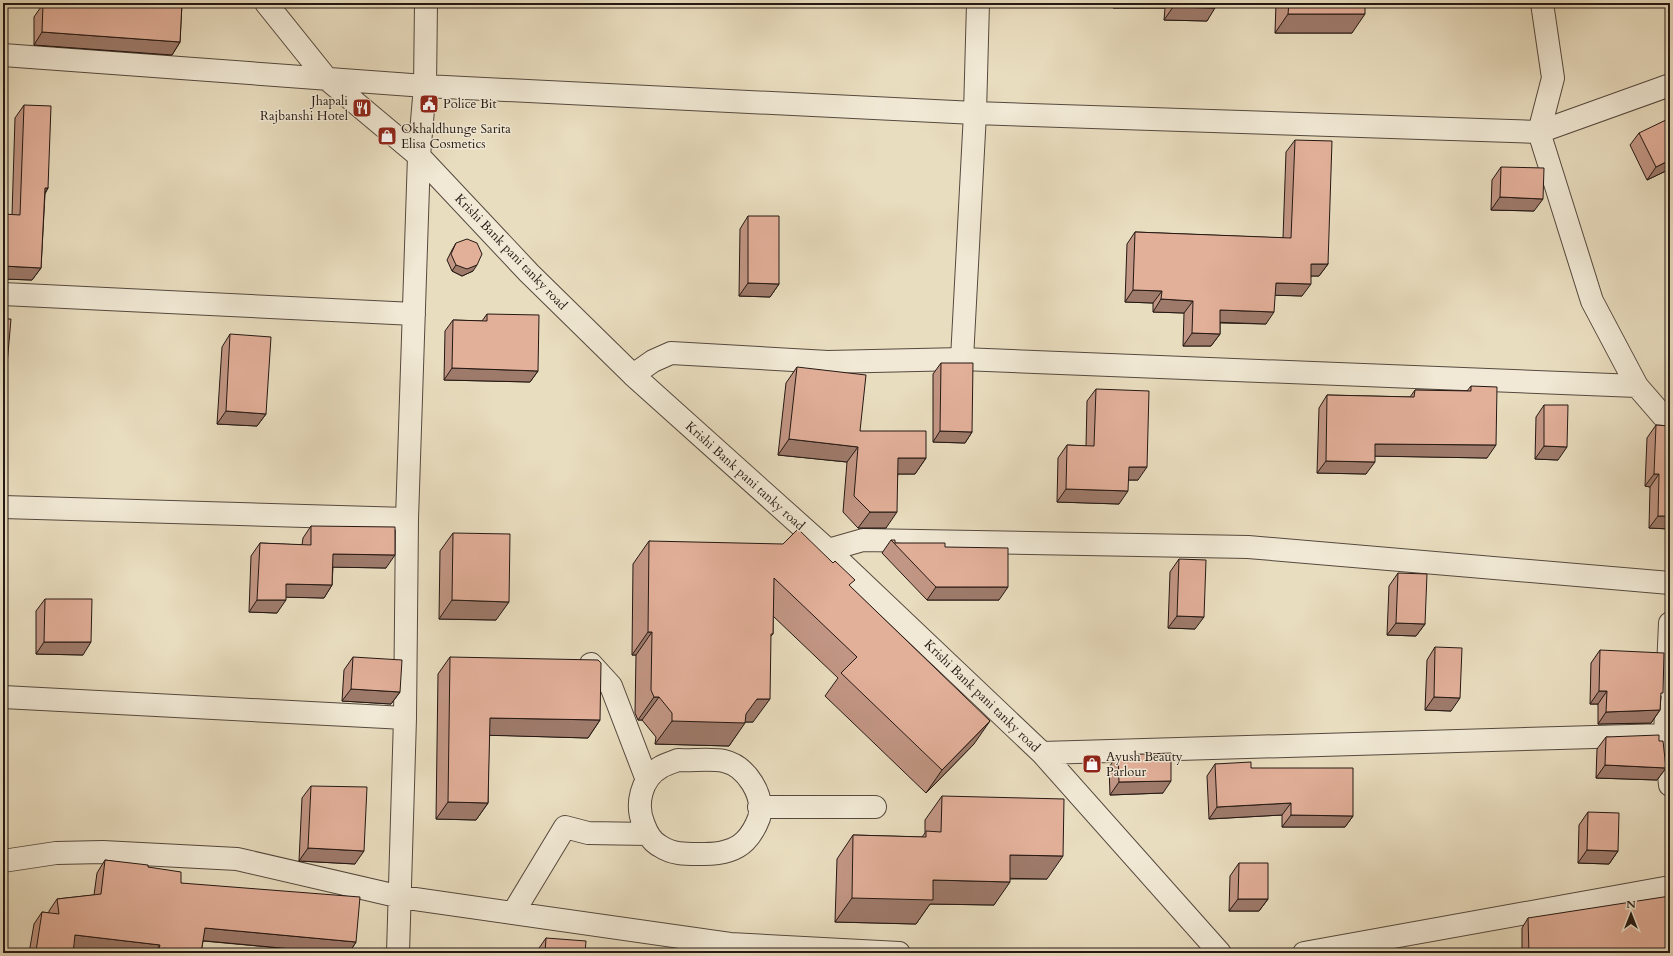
<svg xmlns="http://www.w3.org/2000/svg" width="1673" height="956" viewBox="0 0 1673 956" font-family="Cardo,serif">
	<style>
		.lines { fill: none; stroke-linecap: round; stroke-linejoin: round }
		.minor-casing { stroke: #55493e; stroke-width: 24 }
		.minor { stroke: #f1e9d5; stroke-width: 22 }
		.wall { fill: #c29684; stroke: #241813 }
		.shaded-wall { fill: #9e7a6b; stroke: #241813 }
		.building { fill: #e2af99; stroke: #241813 }
		.labels { text-anchor: middle; dominant-baseline: central; stroke-width: 3; stroke-linejoin: round; paint-order: stroke }
		.poi-label { font-size: 13px; fill: #241813; stroke: #f1e9d5; text-anchor: start }
		.street-label { font-size: 13px; fill: #241813; stroke: #f1e9d5 }
	</style>
	<rect width="100%" height="100%" fill="#e9ddbf"/>
	<filter id="stains"><feTurbulence type="fractalNoise" baseFrequency=".005" numOctaves="4"/><feColorMatrix values="0 0 0 0 .2 0 0 0 0 .09 0 0 0 0 .02 0 0 0 .5 -.17"/></filter>
	<radialGradient id="worn" r=".72"><stop offset=".6" stop-color="#630" stop-opacity="0"/><stop offset="1" stop-color="#630" stop-opacity=".3"/></radialGradient>
	<g class="lines">
		<g class="minor-casing">
			<path id="minor" d="M266 3 327 79 419 156 529 273 633 375 828 550 1042 753 1220 953
				M1542 3 1553 78 1539 132 1592 301 1637 386 1670 424
				M3 55 425 86 975 113 1539 132 1670 85
				M3 294 414 314
				M962 359 975 113 978 3
				M633 375 653 361 671 353 828 362 962 359 1637 386
				M3 507 407 519
				M828 550 863 540 1248 547 1670 583
				M1670 623 1665 735 1670 785
				M591 664 611 686 647 780
				M3 697 405 718
				M1042 753 1665 735
				M678 760C692 761 710 758 724 761 746 766 765 795 759 818 756 826 751 835 745 841 734 852 719 854 704 854 688 854 673 855 660 846 652 842 647 833 644 825 635 805 641 778 661 767 666 764 673 762 678 760Z
				M759 807H875
				M3 861 56 853 103 852 237 859 401 897 730 944 899 953
				M513 913 565 827 588 833 648 834
				M398 953 405 718 407 519 419 156 425 86 426 3
				M1304 953 1670 887"/>
		</g>
		<use href="#minor" class="minor"/>
	</g>
	<path class="wall" d="M70 3H182L180 42 172 55 34 45V17L43 4H70Z
		M1113 3H1216L1207 21 1164 20 1165 8H1113Z
		M1276 3H1365L1352 33H1275Z
		M24 105 48 188 45 194 41 268 32 280 3 279V214L12 215 15 118Z
		M1639 133 1670 169 1647 180 1630 145Z
		M1295 140 1328 264 1319 276H1311L1302 296 1275 295 1266 324 1220 323V334L1211 346H1183L1184 313 1153 312V303L1125 302 1127 244 1135 232 1283 238 1286 152Z
		M1501 167 1534 211 1491 210 1492 180Z
		M748 216 779 284 770 297 739 296 740 229Z
		M456 243 473 271 462 276 452 271 447 260 452 250Z
		M487 314 538 371 530 382 444 380 445 331 453 320 482 321Z
		M230 334 266 414 257 426 217 424 222 347Z
		M941 363 972 432 965 443 933 442V374Z
		M797 367 860 431 926 458 915 474H898L886 528H858L843 512 847 462 778 455 786 383Z
		M1471 386 1487 458 1375 456 1366 474 1317 473 1319 408 1327 395 1410 397 1415 390 1467 391Z
		M1096 389 1138 480H1128L1119 504 1057 502 1058 458 1067 445 1086 446 1087 401Z
		M1544 405 1558 460 1535 459 1536 417Z
		M1656 425 1670 426V529L1649 528 1650 487 1645 486 1647 438Z
		M311 526 386 568 333 567 332 585 324 598 286 597 277 613 249 612 251 556 260 543 302 545 303 538Z
		M453 533 496 620 439 619 440 551Z
		M891 540 895 543 945 547 999 600H927L882 553Z
		M649 541 850 586 974 744 926 793 825 696 838 678 773 616V634L770 637 753 722H745L729 746 655 744 656 737 642 720H638L635 713 636 655H632L633 564Z
		M1179 559 1195 629 1168 628 1170 572Z
		M1398 573 1425 624 1416 636 1387 635 1389 586Z
		M45 599 83 655 36 654V611Z
		M1435 647 1451 711 1425 710 1427 660Z
		M1600 650 1661 696 1660 710 1651 723 1598 724V704H1590L1591 663Z
		M353 657 400 692 391 704 342 701 344 670Z
		M450 657 600 720 588 738 489 735 488 803 476 820 436 819 438 674Z
		M1606 737 1659 741 1666 768 1657 780 1596 778 1597 749Z
		M1118 755 1163 793 1110 795 1109 767Z
		M1215 764 1251 768 1353 816 1345 827H1282V815L1209 819 1207 776Z
		M311 786 355 864 299 861 302 798Z
		M942 796 1047 879H1010L994 905 930 904 916 924 835 922 837 859 853 835 922 837 925 833V820Z
		M1588 812 1618 851 1609 864 1578 863 1579 825Z
		M105 860 148 867 181 883 356 942 349 953H334L203 941 201 953H115L73 948V953H29L34 924 42 912 49 913V911L57 899 94 895 97 873Z
		M1239 863 1268 899 1259 911H1229L1230 876Z
		M1528 918 1670 953H1522V928Z
		M546 938 585 953H537V951Z"/>
	<path class="shaded-wall" d="M461 3H496L494 6 460 4Z
		M1116 3H1168L1165 8H1113Z
		M1173 7 1215 8 1207 21 1164 20Z
		M1288 14H1365L1352 33H1275Z
		M42 32 180 42 172 55 34 45Z
		M1670 160V169L1647 180 1656 167Z
		M45 188H48L39 201Z
		M1500 197 1543 199 1534 211 1491 210Z
		M1311 264H1328L1319 276H1303Z
		M456 265H477L473 271 462 276 452 271Z
		M3 266 41 268 32 280 3 279Z
		M748 283 779 284 770 297 739 296Z
		M1276 283 1311 284 1302 296 1267 295Z
		M1133 290 1162 291 1153 303 1125 302Z
		M1161 299 1193 301 1184 313 1153 312Z
		M1220 310 1274 312 1266 324 1212 322Z
		M1192 333 1220 334 1211 346H1183Z
		M452 368 538 371 530 382 444 380Z
		M226 411 266 414 257 426 217 424Z
		M940 431 972 432 965 443 933 442Z
		M789 439 858 447 847 462 778 455Z
		M1375 444 1496 445 1487 458 1366 456Z
		M1544 446 1567 447 1558 460 1535 459Z
		M898 458H926L915 474H887Z
		M1326 461 1375 462 1366 474 1317 473Z
		M1129 467H1147L1138 480H1120Z
		M1654 474H1659L1650 487 1645 486Z
		M1066 489 1128 491 1119 504 1057 502Z
		M870 512H897L886 528H858Z
		M1658 516H1670V529L1649 528Z
		M333 554 395 555 386 568 324 567Z
		M286 584 332 585 324 598 278 597Z
		M936 587H1008L999 600H927Z
		M257 600H286L277 613 249 612Z
		M452 600 509 602 496 620 439 619Z
		M1177 616 1204 617 1195 629 1168 628Z
		M1396 623 1425 624 1416 636 1387 635Z
		M648 632H652L636 655H632Z
		M44 642H91L83 655 36 654Z
		M351 689 400 692 391 704 342 701Z
		M1599 691H1607L1598 704H1590Z
		M654 697H659L642 720H638Z
		M1434 697 1460 698 1451 711 1425 710Z
		M757 699H770L753 722H741L745 723 729 746 655 744 672 721Z
		M1660 710 1651 723 1598 724 1606 712Z
		M490 718 600 720 588 738 478 735Z
		M990 721 974 744 926 793 942 770Z
		M1605 765 1666 768 1657 780 1596 778Z
		M1171 781 1163 793 1110 795 1119 782Z
		M448 802 488 803 476 820 436 819Z
		M1291 803 1282 815 1209 819 1217 807Z
		M1291 815 1353 816 1345 827H1282Z
		M308 848 364 851 355 864 299 861Z
		M1587 850 1618 851 1609 864 1578 863Z
		M1010 855 1063 856 1047 879 994 878Z
		M933 880 1010 882 994 905 930 904 916 924 835 922 852 898Z
		M1238 899H1268L1259 911H1229Z
		M205 928 356 942 349 953H334L196 940Z
		M75 935 160 945 154 953H115L67 948Z
		M36 951 50 953H34Z"/>
	<path class="building" d="M78 3H182L180 42 42 32 43 4H78Z
		M1173 3H1216L1215 8 1173 7Z
		M1289 3H1365V14H1288Z
		M24 105 51 106 48 188H45L41 268 3 266V214L20 215Z
		M1670 118V160L1656 167 1639 133Z
		M1295 140 1332 141 1328 264H1311V284L1276 283 1274 312 1220 310V334L1192 333 1193 301 1161 299 1162 291 1133 290 1135 232 1291 238Z
		M1501 167 1544 168 1543 199 1500 197Z
		M748 216H779V284L748 283Z
		M467 239 477 243 482 254 477 265 467 269 456 265 451 254 456 243Z
		M487 314 539 315 538 371 452 368 453 320 487 321Z
		M3 319H11L5 388H3Z
		M230 334 271 337 266 414 226 411Z
		M941 363H973L972 432 940 431Z
		M797 367 866 375 860 431H926V458H898L897 512H870L854 496 858 447 789 439Z
		M1471 386 1497 387 1496 445 1375 444V462L1326 461 1327 395 1414 397 1415 390 1471 391Z
		M1096 389 1149 391 1147 467H1129L1128 491 1066 489 1067 445 1094 446Z
		M1544 405H1568L1567 447 1544 446Z
		M1656 425 1670 426V516H1658L1659 474H1654Z
		M311 526 395 527V555L333 554 332 585 286 584V600H257L260 543 311 545Z
		M798 529 833 563 835 561 855 580 849 585 990 721 942 770 841 673 857 657 774 578 773 634H771L770 699H757L746 714 745 723 672 721V713L659 697H654L651 690 652 632H648L649 541 783 544Z
		M453 533 510 534 509 602 452 600Z
		M891 540H895V543H945V547L1008 548V587H936Z
		M1179 559 1206 560 1204 617 1177 616Z
		M1398 573 1427 574 1425 624 1396 623Z
		M45 599H92L91 642H44Z
		M1435 647 1462 648 1460 698 1434 697Z
		M1600 650 1664 653 1663 693H1661L1660 710 1606 712 1607 691H1599Z
		M353 657 402 660 400 692 351 689Z
		M450 657 598 660 601 663 600 720 490 718 488 803 448 802Z
		M1659 735V741H1663L1666 768 1605 765 1606 737Z
		M1171 753V781L1119 782 1118 755Z
		M1251 762V768H1353V816L1291 815V803L1217 807 1215 764Z
		M311 786 367 787 364 851 308 848Z
		M942 796 1064 799 1063 856 1010 855V882L933 880V900L852 898 853 835 926 837V831L941 832Z
		M1588 812 1619 813 1618 851 1587 850Z
		M105 860 148 865V867L181 872V883L360 897 356 942 205 928 201 953H158L160 945 75 935 73 953H50L36 951 42 912 59 914 57 899 101 894Z
		M1239 863H1268V899H1238Z
		M1670 896V953H1529L1528 918Z
		M546 938 586 941 585 953H545Z"/>
	<defs>
		<g id="civic-square" transform="scale(1)"><rect x="-9" y="-9" width="18" height="18" rx="4" fill="#8f2418" stroke="#f1e9d5"/><path d="M-.6-6.5H3V-4.5H.6V-3L4-1V1h2V6H-6V1h2V-1L-.6-3ZM-1.2 2.5V6h2.4V2.5Z" fill="#fff"/></g>
		<g id="restaurant-square" transform="scale(1)"><rect x="-9" y="-9" width="18" height="18" rx="4" fill="#8f2418" stroke="#f1e9d5"/><path d="M-5-6h1v4h1v-4h1v4h1v-4h1v5L-1.5 .5V6h-2V.5L-5-1ZM5-6V6H3V1.5H1.5Q1.5-4 5-6Z" fill="#fff"/></g>
		<g id="shop-square" transform="scale(1)"><rect x="-9" y="-9" width="18" height="18" rx="4" fill="#8f2418" stroke="#f1e9d5"/><path d="M-5-2.5h2.3a2.7 3.5 0 0 1 5.4 0H5L5.5 6h-11ZM-1.5-2.5h3a1.5 2.3 0 0 0-3 0Z" fill="#fff"/></g>
	</defs>
	<g fill-rule="evenodd">
		<use href="#civic-square" x="429" y="104"/>
		<use href="#restaurant-square" x="362" y="108"/>
		<use href="#shop-square" x="387" y="136"/>
		<use href="#shop-square" x="1092" y="764"/>
	</g>
	<g class="labels">
		<g class="poi-label">
			<text x="348" y="101" text-anchor="end">Jhapali<tspan x="348" dy="15">Rajbanshi Hotel</tspan></text>
			<text x="443" y="104">Police Bit</text>
			<text x="401" y="129">Okhaldhunge Sarita<tspan x="401" dy="15">Elisa Cosmetics</tspan></text>
			<text x="1106" y="757">Ayush Beauty<tspan x="1106" dy="15">Parlour</tspan></text>
		</g>
		<g class="street-label">
			<text transform="translate(511 252) rotate(46)">Krishi Bank pani tanky road</text>
			<text transform="translate(745 476) rotate(42)">Krishi Bank pani tanky road</text>
			<text transform="translate(982 696) rotate(44)">Krishi Bank pani tanky road</text>
		</g>
	</g>
	<rect width="1673" height="956" fill="none" stroke="#e9ddbf" stroke-width="16"/>
	<rect x="4" y="4" width="1665" height="948" fill="none" stroke="#241813" stroke-width="2"/>
	<rect x="8" y="8" width="1657" height="940" fill="none" stroke="#241813"/>
	<g transform="translate(1631 914)" stroke="#f1e9d5" stroke-width="3" paint-order="stroke">
	<path d="M0-3L7 15L0 10L-7 15Z" fill="#241813"/>
	<text y="-6" font-size="11" font-weight="bold" text-anchor="middle" fill="#241813">N</text>
	</g>
	<rect width="100%" height="100%" filter="url(#stains)"/>
	<rect width="100%" height="100%" fill="url(#worn)"/>
</svg>
